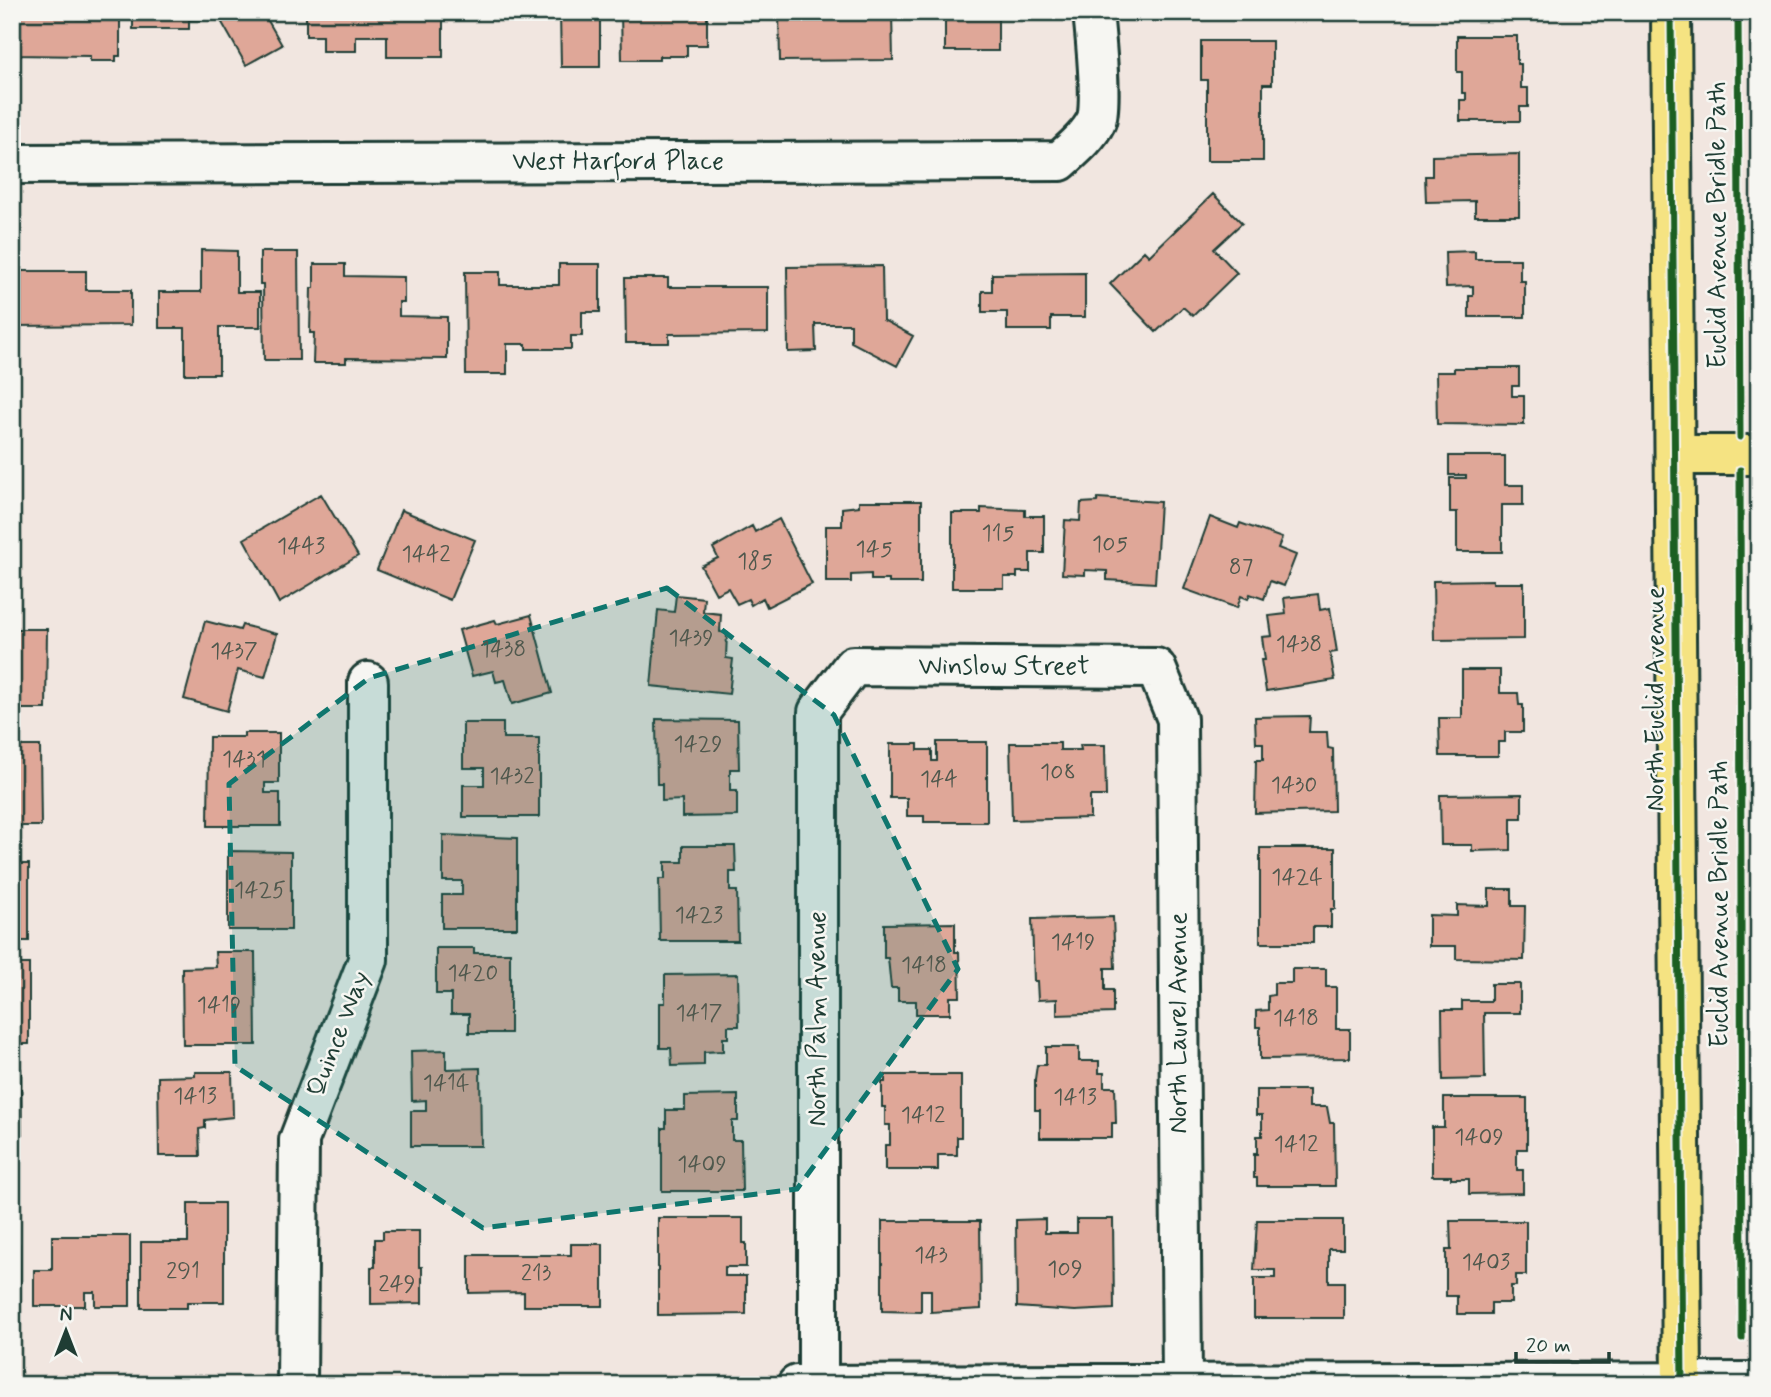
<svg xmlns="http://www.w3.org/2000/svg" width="1771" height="1397" viewBox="0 0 1771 1397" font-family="Mynerve,sans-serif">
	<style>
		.building { fill: #dfa798; stroke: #1f3d34; stroke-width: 2 }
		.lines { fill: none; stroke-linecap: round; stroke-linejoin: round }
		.minor-casing { stroke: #1f3d34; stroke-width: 44 }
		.major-casing { stroke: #1f3d34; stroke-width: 44 }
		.path { stroke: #1f3d34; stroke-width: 4.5; stroke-dasharray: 7 5; stroke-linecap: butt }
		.minor { stroke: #f6f6f2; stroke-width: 38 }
		.major { stroke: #f5e382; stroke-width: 38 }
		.cycleway-casing { stroke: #f6f6f2; stroke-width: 11 }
		.cycleway { stroke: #1b5e20; stroke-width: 7 }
		.marked { fill: #0f766e; fill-opacity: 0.2; stroke: #0f766e; stroke-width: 5; stroke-dasharray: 14 9; stroke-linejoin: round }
		.labels { text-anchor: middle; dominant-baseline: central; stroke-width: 5; stroke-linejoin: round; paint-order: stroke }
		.number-label { font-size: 23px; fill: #4f584d }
		.street-label { font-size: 26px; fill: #1f3d34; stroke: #f6f6f2 }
	</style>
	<rect width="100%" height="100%" fill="#f1e6e0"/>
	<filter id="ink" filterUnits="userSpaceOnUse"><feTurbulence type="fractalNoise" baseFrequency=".0143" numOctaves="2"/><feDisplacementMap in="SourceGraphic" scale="14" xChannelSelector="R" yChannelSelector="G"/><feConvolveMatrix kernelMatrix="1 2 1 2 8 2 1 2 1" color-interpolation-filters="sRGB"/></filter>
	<g filter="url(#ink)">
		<path class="building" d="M12 12H77V19H120V56H116V61H90V56L12 55Z
			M133 12H263L282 45 246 65 220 19 189 20V29H133Z
			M306 12H443V57H387V36H356V51H322V36H306Z
			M560 12H600V67H561Z
			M621 12H707V45H687V56H659V60H622Z
			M779 12H892L893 60 780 61Z
			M945 12H998V51H945Z
			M1457 36H1517V64H1521V88H1528V107H1520V121H1460V100H1466V93H1462V72H1457Z
			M1201 41H1272V84H1263V161H1207V80H1201Z
			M1519 154V216H1475V201L1426 202 1425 176H1432V156Z
			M1213 194 1242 223 1214 249 1237 273 1193 316 1183 307 1156 332 1110 284 1144 251 1149 256Z
			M201 250 237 251V292H260V327H219V374H185V328H159V292H201Z
			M1475 251V259H1520V281H1525V317H1469V296H1473V286L1446 287 1445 252Z
			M260 252H298L299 360H264L263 284H260Z
			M314 264H345V276L404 277V302H399V316L447 317V359L346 358V363H313L314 333H310L311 288H314Z
			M559 264H600V312H582V336H571V349H526V344H507V374H466L465 272H500V285H559Z
			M882 266 883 320 913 336 897 366 851 342V324H815L816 351 788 352 787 267Z
			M12 271H86V290H131V325L12 326Z
			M1085 273V317H1051V330H1007V312H982V291H992V274Z
			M625 278H668V287H768V333L669 334V343H626Z
			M1454 368H1519V386H1512V396H1524V425L1437 424 1436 372H1454Z
			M1449 456H1505V485H1523V505H1502V552H1457V512H1450V478H1466V475H1449Z
			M321 494 358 556 279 603 244 539Z
			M1098 498 1160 502 1155 583 1107 580V571L1085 570V575L1062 574 1065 520 1080 521 1081 503 1097 502Z
			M859 501H921V583H889V580H871V574L851 575V582H826V526H842V508L859 506Z
			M981 508 1025 510V516H1044V553H1030V572H1017V577H1004V588H952V513H981Z
			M401 510 475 540 450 600 377 570Z
			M1210 517 1238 528 1240 523 1282 538 1278 548 1296 555 1284 586 1270 581 1264 599 1250 594 1248 599 1241 596 1237 608 1184 589Z
			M779 519 812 584 767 607 763 598 751 605 748 599 737 604 728 588 716 594 701 566 718 558 713 548 752 526 755 532Z
			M1493 580V583H1524V639L1434 640 1433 581Z
			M1318 594 1320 610 1330 608 1337 652 1330 653 1335 680 1266 691 1261 660H1265L1262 637 1272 636 1269 616 1286 614 1284 598Z
			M676 595 704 598 703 612 721 614 720 632 727 633 726 658 733 659 729 694 651 686 658 610 674 612Z
			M531 615 552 693 512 704 505 680 496 682 493 671 472 676 459 630 495 620 497 624Z
			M205 621 240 630 242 625 277 634 265 677 238 670 227 711 184 699Z
			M12 629H47L46 709H12Z
			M1462 670H1500V693H1518L1519 705H1523V732H1505V742H1498V756H1440L1439 718H1462Z
			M1310 716 1309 732H1327L1328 748 1333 749 1334 811 1255 813 1256 760H1263V743H1256L1255 717Z
			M656 719 738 720 739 769H730V791H737V816L682 817V800L662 801V784H657Z
			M463 723H503V738H539V817H463V785H484V768H463Z
			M244 733H279V783H265V793H280V826H208L209 737H244Z
			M937 742H987V822H924V816H907V798H890V744H918V750H932V761H937Z
			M1010 743H1060V750H1081L1080 745H1105L1106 796H1090V818L1012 820Z
			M12 746H40L41 826H12Z
			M1522 794V818H1511V850L1472 851V845H1441L1440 795Z
			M443 835 517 838V928H442V895H462V881H443Z
			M683 846H735L736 872H730V891H737L738 941H660L659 879H665V862H683Z
			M1260 848H1335V909H1331V927H1313V943H1260Z
			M228 851 291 852V930H228Z
			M12 864H29V941H12Z
			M1489 889H1512V906H1525L1524 960 1456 959V946H1429V915L1457 916V905L1489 906Z
			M1113 917 1115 968H1105V990H1113V1013L1057 1015V999L1038 1000 1037 981H1034L1032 919Z
			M955 923V952H959L960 997H950V1014H916V1001H898V988H891L888 958H884V924Z
			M436 948H474V953H510V1033H469V1014H451V994H436Z
			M215 952H255L256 1045H183L182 968 216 967Z
			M12 964H29V1044H12Z
			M1292 969H1326V987H1336V1029H1350V1058L1260 1059V1027H1256V1011L1268 1010V996L1274 995V983H1292Z
			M738 974 739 1026H728V1038H723V1051L704 1052V1065L672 1066 671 1048H660V1003H665V975Z
			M1491 984H1520V1013H1484L1485 1079 1443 1080 1442 1010H1462V1001H1491Z
			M1046 1047H1079V1061H1099V1073H1104V1087H1115L1116 1123H1112V1138H1040V1110H1035V1079L1037 1065H1046Z
			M446 1050V1069L480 1068 481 1146H411V1111H426V1100L412 1101 411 1051Z
			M12 1069H21L22 1160H12Z
			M195 1072H232L233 1117 205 1120V1128L199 1129 200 1156H159L158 1077 195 1076Z
			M885 1075H961V1137H957V1155H938V1170H885V1145H890V1125H885V1107H882V1082H885Z
			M1256 1090H1309V1107H1327L1330 1123H1334L1335 1186H1257V1178H1254V1154H1257V1136H1262V1115H1256Z
			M738 1095V1121H732V1140H741L742 1191H662V1128H666V1110H685V1096Z
			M1444 1098H1527V1149H1517V1170H1523V1193L1469 1194V1179H1451V1176H1432V1127H1444Z
			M188 1203H224V1302H187V1308H141V1242H188Z
			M658 1218H743V1243H746V1267H725V1276H746V1314L658 1315Z
			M1045 1219V1233H1077V1219H1113L1114 1309 1075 1311 1017 1307 1016 1220Z
			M1257 1220H1343V1249H1329V1282H1344V1318H1254V1278H1275V1270H1254Z
			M882 1221H980L981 1309 931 1312V1290H921V1312L882 1311Z
			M1450 1221H1526V1275H1516V1286H1511V1303H1491V1314H1457V1296H1446V1250H1451Z
			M383 1231H419V1267H422V1303L371 1304V1267H375V1239H383Z
			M52 1236H130V1306H95V1292H85V1306H34V1270H52Z
			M12 1244H19L20 1308H12Z
			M571 1244H603V1306H524V1292L469 1293V1255H571Z"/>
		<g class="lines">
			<g class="minor-casing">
				<path id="minor" d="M12 164 1060 161C1073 149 1088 137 1096 121 1103 107 1095 31 1093 12
					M297 1385 299 1140 368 960V682
					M797 1385 1759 1382
					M818 1385V712L853 666 1156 668 1177 719 1182 1383"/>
			</g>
			<g class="major-casing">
				<path id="major" d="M1671 12 1682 1385
					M1675 455H1759"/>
			</g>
			<path class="path" d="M1738 12 1740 421
				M1740 488 1742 1338"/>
			<use href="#minor" class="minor"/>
			<use href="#major" class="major"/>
			<g class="cycleway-casing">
				<path id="cycleway" d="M1671 12 1682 1385
					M1738 12 1740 437
					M1740 470 1742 1338"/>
			</g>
			<use href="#cycleway" class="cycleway"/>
		</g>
	</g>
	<path class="marked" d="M667 588 834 715 958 969 797 1189 483 1228 235 1066 229 784 369 678Z"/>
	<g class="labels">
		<g class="number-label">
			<text x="998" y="534">115</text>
			<text x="1110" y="545">105</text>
			<text x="301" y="547">1443</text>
			<text x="874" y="550">145</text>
			<text x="426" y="555">1442</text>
			<text x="755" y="562">185</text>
			<text x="1241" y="568">87</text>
			<text x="691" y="639">1439</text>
			<text x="1299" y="645">1438</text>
			<text x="503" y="650">1438</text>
			<text x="234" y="652">1437</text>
			<text x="698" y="745">1429</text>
			<text x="244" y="760">1431</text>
			<text x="1058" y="773">108</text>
			<text x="512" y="777">1432</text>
			<text x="939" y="780">144</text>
			<text x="1294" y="786">1430</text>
			<text x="1297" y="878">1424</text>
			<text x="260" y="891">1425</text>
			<text x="699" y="916">1423</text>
			<text x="1073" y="943">1419</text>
			<text x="924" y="966">1418</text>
			<text x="473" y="974">1420</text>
			<text x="219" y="1006">1419</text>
			<text x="699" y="1014">1417</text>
			<text x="1296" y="1019">1418</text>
			<text x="446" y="1084">1414</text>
			<text x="195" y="1097">1413</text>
			<text x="1075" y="1098">1413</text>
			<text x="923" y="1116">1412</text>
			<text x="1479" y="1138">1409</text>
			<text x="1296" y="1145">1412</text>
			<text x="702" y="1165">1409</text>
			<text x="931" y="1256">143</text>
			<text x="1486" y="1263">1403</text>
			<text x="1065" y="1270">109</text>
			<text x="183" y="1272">291</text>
			<text x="536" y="1274">213</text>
			<text x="397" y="1285">249</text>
		</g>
		<g class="street-label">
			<text x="618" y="162">West Harford Place</text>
			<text transform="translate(1718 225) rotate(-90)">Euclid Avenue Bridle Path</text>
			<text x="1004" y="667">Winslow Street</text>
			<text transform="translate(1656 699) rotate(-90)">North Euclid Avenue</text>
			<text transform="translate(1720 904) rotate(-90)">Euclid Avenue Bridle Path</text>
			<text transform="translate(818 1019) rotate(-90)">North Palm Avenue</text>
			<text transform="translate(1179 1023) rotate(-90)">North Laurel Avenue</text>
			<text transform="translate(339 1034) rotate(-69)">Quince Way</text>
		</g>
	</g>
	<rect width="1771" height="1397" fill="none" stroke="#f6f6f2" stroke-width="42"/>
	<rect x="21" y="21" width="1729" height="1355" fill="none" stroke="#1f3d34" stroke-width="2.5" filter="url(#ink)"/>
	<g transform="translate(66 1331)" stroke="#f6f6f2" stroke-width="5" paint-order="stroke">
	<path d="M0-5L12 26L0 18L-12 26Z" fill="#1f3d34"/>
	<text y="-10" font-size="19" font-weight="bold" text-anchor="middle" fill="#1f3d34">N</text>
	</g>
	<path d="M1516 1352v10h93v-10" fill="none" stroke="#1f3d34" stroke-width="3.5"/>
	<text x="1526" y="1352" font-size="21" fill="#1f3d34" stroke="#f6f6f2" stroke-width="5" paint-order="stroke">20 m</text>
</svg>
